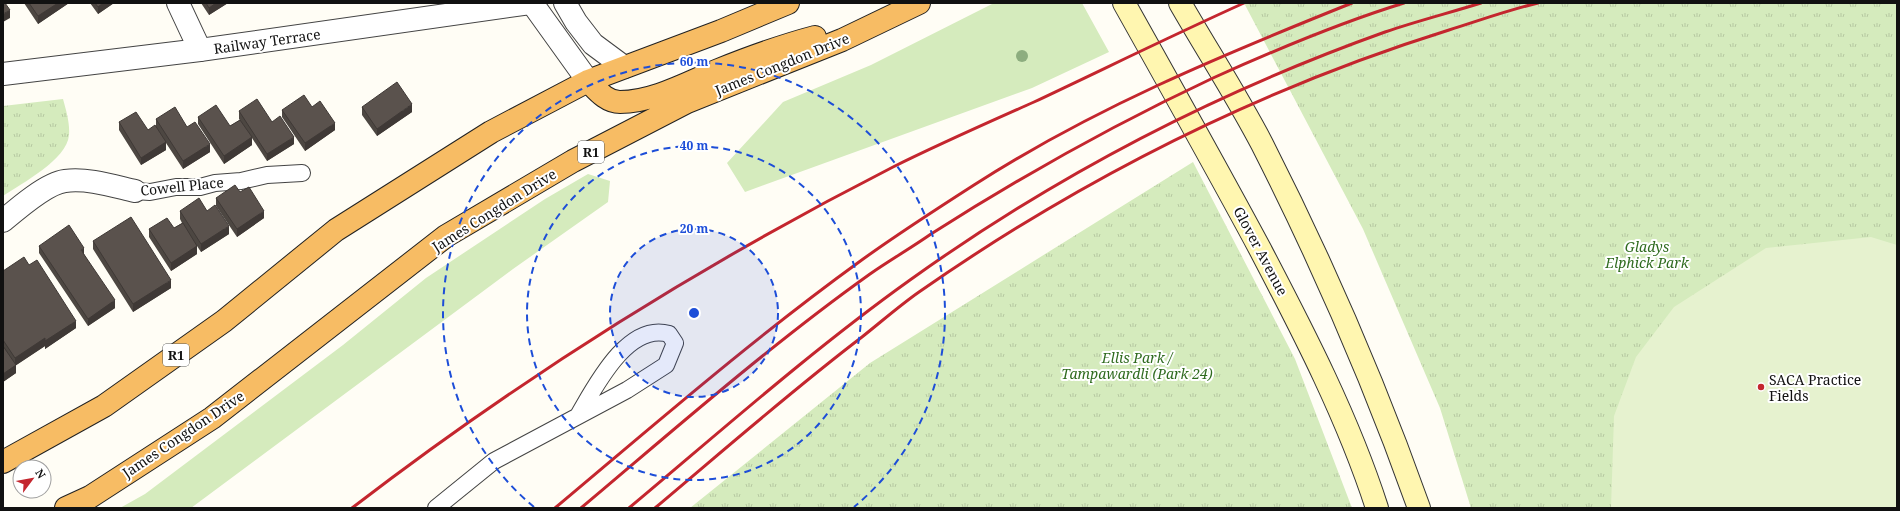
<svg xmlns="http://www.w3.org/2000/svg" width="1900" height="511" viewBox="0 0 1900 511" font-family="'Noto Serif',serif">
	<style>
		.grass { fill: #d5ebbd }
		.park { fill: url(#park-tufts) }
		.pitch { fill: #e6f2cf }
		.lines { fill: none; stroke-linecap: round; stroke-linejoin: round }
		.service-casing { stroke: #444; stroke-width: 18 }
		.minor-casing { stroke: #444; stroke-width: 24 }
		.tertiary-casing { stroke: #444; stroke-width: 24 }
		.secondary-casing { stroke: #333; stroke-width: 24 }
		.trunk-casing { stroke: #222; stroke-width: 24 }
		.service { stroke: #fff; stroke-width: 16 }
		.minor { stroke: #fff; stroke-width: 22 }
		.tertiary { stroke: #fff; stroke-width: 22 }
		.secondary { stroke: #fff6b0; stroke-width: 22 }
		.trunk { stroke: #f7bc64; stroke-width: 22 }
		.rail { stroke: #c4262e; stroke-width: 3 }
		.tree { fill: #8dad7f }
		.wall { fill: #4d4742 }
		.shaded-wall { fill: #3f3936 }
		.building { fill: #5a524d; stroke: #3f3936 }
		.ring { fill: none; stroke: #1d4ed8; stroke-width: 2; stroke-dasharray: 7 5 }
		.poi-dot { fill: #c4262e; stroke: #fff; stroke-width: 1.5 }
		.labels { text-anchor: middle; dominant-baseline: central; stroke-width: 4; stroke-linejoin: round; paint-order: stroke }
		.shield { fill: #fff; stroke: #585858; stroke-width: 1 }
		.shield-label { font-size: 13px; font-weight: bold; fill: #111 }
		.street-label { font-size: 14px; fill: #111; stroke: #fff }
		.park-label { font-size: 14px; font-style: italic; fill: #2f6b1f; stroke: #fff }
		.poi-label { font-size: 14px; fill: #111; stroke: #fff; text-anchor: start }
		.centre { fill: #1d4ed8; stroke: #fff; stroke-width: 2 }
		.ring-label { font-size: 12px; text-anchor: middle; font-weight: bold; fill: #1d4ed8; stroke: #fff; stroke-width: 4; stroke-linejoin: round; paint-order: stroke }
	</style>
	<defs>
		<pattern id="park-tufts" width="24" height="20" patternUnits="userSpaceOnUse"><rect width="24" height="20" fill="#d5ebbd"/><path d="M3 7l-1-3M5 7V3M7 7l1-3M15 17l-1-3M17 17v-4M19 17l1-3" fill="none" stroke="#b6c8a1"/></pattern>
	</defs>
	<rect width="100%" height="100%" fill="#fffdf5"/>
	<path class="grass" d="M994 3H1082L1109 52 1032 88 745 192 727 163 783 102 871 65Z
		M588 174 610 181 608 202 513 269 191 508H120L145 494 343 345 426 278 545 199Z"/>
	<path class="park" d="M1244 3H1897V508H1471L1440 408 1363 229Z
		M63 99C66 110 70 123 69 135 67 160 22 183 3 196V106Z
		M1193 162 1295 359 1352 508H690L870 363Z"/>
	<path class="pitch" d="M1871 237 1897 245V508H1611L1614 416 1636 357 1674 307 1766 248Z"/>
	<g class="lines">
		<g class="service-casing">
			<path id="service" d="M135 191 150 192 176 187H200L215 183 241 181 267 175 302 173
				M436 508 494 461 627 390 666 365 675 343 669 334C628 322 596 385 579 414"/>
		</g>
		<g class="minor-casing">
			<path id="minor" d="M178 3 200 50
				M532 3 588 81
				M565 3 576 22 593 44 624 67
				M3 221C17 209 47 183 65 181 88 178 113 186 135 191"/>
		</g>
		<g class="tertiary-casing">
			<path id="tertiary" d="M3 74 200 50 530 3"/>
		</g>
		<g class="secondary-casing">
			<path id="secondary" d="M1124 3C1170 85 1216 167 1260 249 1304 333 1348 418 1377 508
				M1180 3C1207 50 1237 96 1262 144 1322 262 1375 384 1419 508"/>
		</g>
		<g class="trunk-casing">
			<path id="trunk" d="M588 81C597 90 606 102 620 102 653 102 687 83 716 71 748 58 781 46 815 37
				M3 462 104 406 224 321 336 230 491 132 588 81 721 31 788 3
				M66 508 90 497 212 418 446 236 573 161 687 102 842 40 919 3"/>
		</g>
		<use href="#service" class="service"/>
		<use href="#minor" class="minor"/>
		<use href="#tertiary" class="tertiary"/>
		<use href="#secondary" class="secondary"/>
		<use href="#trunk" class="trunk"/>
		<path class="rail" d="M352 508C521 378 703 264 893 167 939 144 987 123 1034 102 1104 69 1173 35 1244 3
			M555 508C655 424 754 338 859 262 896 235 935 210 974 185 1092 109 1222 55 1352 3
			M581 508C675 429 769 346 870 274 890 260 911 248 931 234 1022 176 1115 124 1213 78 1275 50 1339 23 1404 3
			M629 508C721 431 812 350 910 280 1055 176 1217 92 1385 32 1417 21 1449 13 1481 3
			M655 508C724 450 791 391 862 337 881 322 899 306 919 292 1081 179 1260 89 1449 30 1478 21 1508 10 1538 3"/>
	</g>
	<circle class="tree" cx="1022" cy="56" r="6"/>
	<path class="wall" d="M24 3H69L38 24Z
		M90 3H114L98 14Z
		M201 3H228L209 15Z
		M312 107 335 130 305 151 282 117V110Z
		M362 107 412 112 377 136 362 115Z
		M239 111 272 122 294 144 267 161 252 138V145L224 164 198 124V117L230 126 240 120 239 119Z
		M156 119 187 127 210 152 183 169 166 143V150L141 165 119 130V122L148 130 156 126Z
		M240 192 264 218 237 237 216 206V198Z
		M180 211H207L229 234 201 252 197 246V254L171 271 149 237V229L174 228 182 223 180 219Z
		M93 241 171 288 133 312 93 249Z
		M39 246 84 254 115 308 88 326 39 253Z
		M3 271 76 328 45 349V346L16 365V373L3 382Z"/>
	<path class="shaded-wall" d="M58 3H69L38 24V16Z
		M103 3H114L98 14V7Z
		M216 3H228L209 15V8Z
		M10 10V18L3 22V14Z
		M412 104V112L377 136V129Z
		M335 123V130L305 151V143Z
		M252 137V145L224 164V156Z
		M294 137V144L267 161V154Z
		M166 142V150L141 165V158Z
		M210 144V152L183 169V161Z
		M264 211V218L237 237V229Z
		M229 226V234L201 252V244Z
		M197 246V254L171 271V263Z
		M84 248V255L81 250Z
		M171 280V288L133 312V304Z
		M115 300V308L88 326V319Z
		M76 321V328L45 349V346L15 366V358L45 338Z
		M16 365V373L3 382V374Z"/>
	<path class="building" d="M3 3H5L10 10 3 14Z
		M29 3H58L38 16Z
		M95 3H103L98 7Z
		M206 3H216L209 8Z
		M397 82 412 104 377 129 362 107Z
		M304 95 312 107 320 101 335 123 305 143 282 110Z
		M257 99 272 122 280 116 294 137 267 154 239 111Z
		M216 105 230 126 240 120 252 137 224 156 198 117Z
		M175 107 187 127 195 122 210 144 183 161 156 119Z
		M136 112 148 130 155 125 166 142 141 158 119 122Z
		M235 185 240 192 249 187 264 211 237 229 216 198Z
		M199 198 207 211 215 205 229 226 201 244 180 211Z
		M131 217 171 280 133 304 93 241Z
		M167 218 174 228 183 223 197 246 171 263 149 229Z
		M69 225 84 248 81 250 115 300 88 319 39 246Z
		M24 257 29 265 37 260 76 321 45 341V338L15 358 3 340V271Z
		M3 346 16 365 3 374Z"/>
	<circle cx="694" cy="313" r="84" fill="#1d4ed8" fill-opacity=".12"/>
	<g class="ring">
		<circle cx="694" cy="313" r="84"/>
		<circle cx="694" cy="313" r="167"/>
		<path d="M534 507A251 251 0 1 1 854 507"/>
	</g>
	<circle class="poi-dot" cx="1761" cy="387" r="4"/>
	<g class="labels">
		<g class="shield">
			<rect x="578" y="141" width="26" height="22" rx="3"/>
			<rect x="163" y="344" width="26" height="22" rx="3"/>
		</g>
		<g class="shield-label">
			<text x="591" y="152">R1</text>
			<text x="176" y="355">R1</text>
		</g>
		<g class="street-label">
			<text transform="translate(267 41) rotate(-8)">Railway Terrace</text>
			<text transform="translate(782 64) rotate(-22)">James Congdon Drive</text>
			<text transform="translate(182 186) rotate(-6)">Cowell Place</text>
			<text transform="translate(494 210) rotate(-32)">James Congdon Drive</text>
			<text transform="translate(1261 251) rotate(62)">Glover Avenue</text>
			<text transform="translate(183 434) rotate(-34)">James Congdon Drive</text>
		</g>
		<g class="park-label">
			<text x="1647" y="246">Gladys<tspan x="1647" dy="16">Elphick Park</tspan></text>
			<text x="1137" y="357">Ellis Park /<tspan x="1137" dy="16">Tampawardli (Park 24)</tspan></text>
		</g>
		<g class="poi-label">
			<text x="1769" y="379">SACA Practice<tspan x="1769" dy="16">Fields</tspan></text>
		</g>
	</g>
	<circle cx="694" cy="313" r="6" class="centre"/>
	<g class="ring-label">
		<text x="694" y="66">60 m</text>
		<text x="694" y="150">40 m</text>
		<text x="694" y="233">20 m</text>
	</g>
	<rect width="1900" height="511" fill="none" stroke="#111111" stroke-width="8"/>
	<g transform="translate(32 479) rotate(58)"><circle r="19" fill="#ffffff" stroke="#a0a0a0"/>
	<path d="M0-3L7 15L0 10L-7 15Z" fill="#c4262e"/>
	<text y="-6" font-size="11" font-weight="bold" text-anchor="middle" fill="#111111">N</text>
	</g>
</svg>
